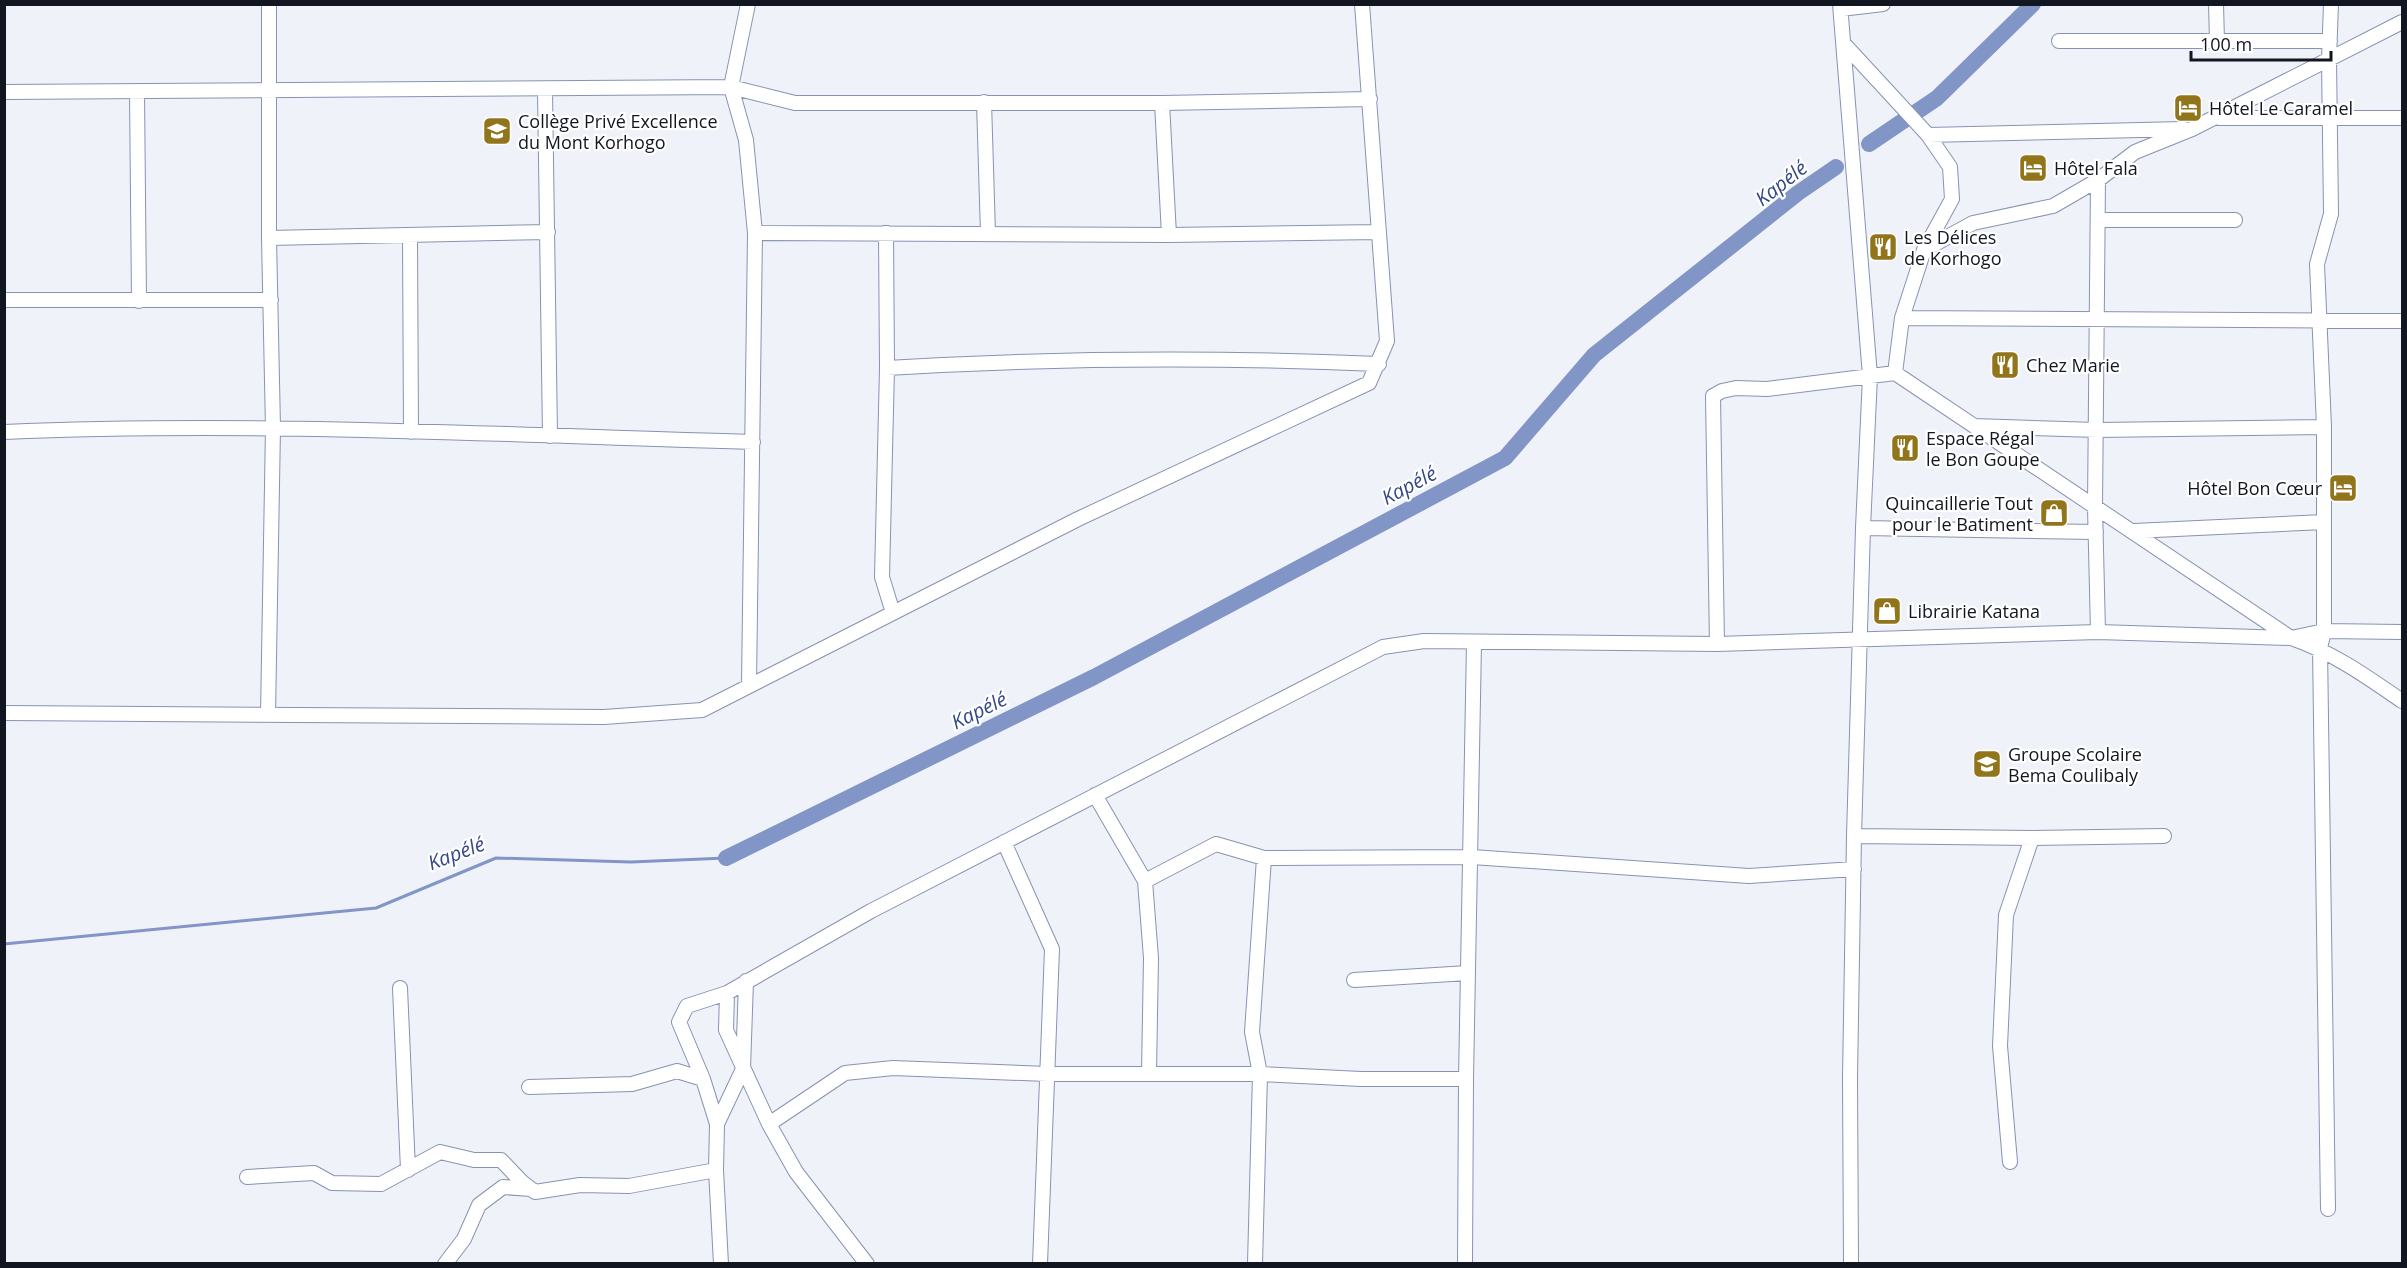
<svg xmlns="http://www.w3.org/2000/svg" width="2407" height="1268" viewBox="0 0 2407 1268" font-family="'Open Sans',sans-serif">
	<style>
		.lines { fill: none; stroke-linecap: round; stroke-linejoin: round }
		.stream { stroke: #8295c7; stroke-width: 3 }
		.river { stroke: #8295c7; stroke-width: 16 }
		.minor-casing { stroke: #8793b0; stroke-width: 16 }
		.minor { stroke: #fff; stroke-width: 14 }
		.labels { text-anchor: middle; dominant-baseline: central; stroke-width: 4.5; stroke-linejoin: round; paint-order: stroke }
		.poi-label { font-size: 18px; fill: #121621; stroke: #fff; text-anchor: start }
		.water-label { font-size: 20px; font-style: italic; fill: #354887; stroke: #fff }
	</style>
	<rect width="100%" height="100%" fill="#f0f2f9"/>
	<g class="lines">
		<path class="stream" d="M4 944 376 908 496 858 631 862 726 858"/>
		<path class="river" d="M1869 144 1937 98 2033 4
			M726 858 1094 677 1505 458 1594 355 1798 193 1836 167"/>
		<g class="minor-casing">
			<path id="minor" d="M748 4 731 87 746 140 755 233 749 685
				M1840 4 1870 376 1863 528 1854 836 1850 1078 1851 1264
				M2216 4 2217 41
				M1841 9 1883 4
				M2059 41H2330
				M1844 44 1928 135 1950 167 1952 199 1924 250 1902 318 1895 373
				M545 90 550 436
				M137 91 139 301
				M4 92 731 87 795 103H1162L1370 99
				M984 102 988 234
				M1162 103 1169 235
				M2219 118H2402
				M1928 135 2184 129
				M2098 180 2095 507 2098 632
				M2098 220H2235
				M755 233 1169 235 1378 232
				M886 233 887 368 882 577 893 613
				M410 235 411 432
				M269 238 548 232
				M1924 250 1973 223 2053 206 2098 180 2135 152 2192 129 2402 22
				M4 300H271
				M1902 318 2402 321
				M887 368C1050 358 1215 357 1379 364
				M1974 426 2097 430 2324 427
				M4 432C254 421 504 435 753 442
				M1863 528 2096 532
				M2134 531 2324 522
				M1717 644 1713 396 1722 391 1736 388 1767 389 1895 373 2291 638C2332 652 2366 676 2402 701
				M4 713 604 717 702 710 1078 519 1369 383 1387 341 1362 4
				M268 715 273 428 269 238V4
				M1095 795 1145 881 1151 958 1149 1073
				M1854 836 2032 838 2164 836
				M1004 842 1052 949 1040 1264
				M1145 881 1216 844 1264 858 1472 857 1749 876 1854 869
				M1354 980 1468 973
				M400 988 408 1170
				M727 993 726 1030 769 1124 796 1172 867 1264
				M529 1087 632 1084 677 1071 703 1079
				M717 1124 743 1069 746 981
				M769 1124 845 1073 893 1068 1047 1074H1260L1361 1079H1466
				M2010 1162 2000 1046 2006 915 2032 838
				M247 1177 314 1173 332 1183 381 1184 440 1152 474 1160H501L522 1182 535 1192 580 1185 629 1186 716 1170
				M2328 1209 2320 648 2324 631V427L2317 264 2331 214 2329 59 2331 4
				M445 1264 464 1239 479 1205 503 1187 531 1189
				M721 1264 716 1170 717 1124 703 1079 679 1022 687 1006 727 993 871 911 1383 647 1424 641 1717 644 2098 632 2291 638 2324 631 2402 632
				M1255 1264 1260 1074 1252 1032 1264 858
				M1465 1264 1466 1079 1474 643"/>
		</g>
		<use href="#minor" class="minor"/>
	</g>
	<defs>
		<g id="hotel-square" transform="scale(1.5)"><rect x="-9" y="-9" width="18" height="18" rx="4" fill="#92741b" stroke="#fff"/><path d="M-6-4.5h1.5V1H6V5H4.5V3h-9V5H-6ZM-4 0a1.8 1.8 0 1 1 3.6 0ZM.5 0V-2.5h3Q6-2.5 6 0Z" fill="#fff"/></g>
		<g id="school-square" transform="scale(1.5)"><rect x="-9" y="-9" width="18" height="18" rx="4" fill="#92741b" stroke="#fff"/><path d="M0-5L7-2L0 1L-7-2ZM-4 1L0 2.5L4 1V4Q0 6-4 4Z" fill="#fff"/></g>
		<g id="restaurant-square" transform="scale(1.5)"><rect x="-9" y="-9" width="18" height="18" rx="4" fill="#92741b" stroke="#fff"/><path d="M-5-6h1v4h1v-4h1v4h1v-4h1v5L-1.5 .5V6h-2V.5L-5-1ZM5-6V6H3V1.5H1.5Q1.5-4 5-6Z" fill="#fff"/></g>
		<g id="shop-square" transform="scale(1.5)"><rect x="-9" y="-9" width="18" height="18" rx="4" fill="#92741b" stroke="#fff"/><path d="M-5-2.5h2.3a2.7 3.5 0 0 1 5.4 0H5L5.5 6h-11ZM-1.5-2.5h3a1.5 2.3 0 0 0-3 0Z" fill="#fff"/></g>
	</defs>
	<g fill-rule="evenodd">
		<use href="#hotel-square" x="2188" y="108"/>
		<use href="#school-square" x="497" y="131"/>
		<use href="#hotel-square" x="2033" y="168"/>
		<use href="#restaurant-square" x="1883" y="247"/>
		<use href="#restaurant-square" x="2005" y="365"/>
		<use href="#restaurant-square" x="1905" y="448"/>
		<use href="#hotel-square" x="2343" y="488"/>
		<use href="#shop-square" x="2054" y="513"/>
		<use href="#shop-square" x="1887" y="611"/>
		<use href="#school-square" x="1987" y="764"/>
	</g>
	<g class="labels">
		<g class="poi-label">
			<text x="2209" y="108">Hôtel Le Caramel</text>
			<text x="518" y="121">Collège Privé Excellence<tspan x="518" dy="21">du Mont Korhogo</tspan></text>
			<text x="2054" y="168">Hôtel Fala</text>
			<text x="1904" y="237">Les Délices<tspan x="1904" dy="21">de Korhogo</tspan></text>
			<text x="2026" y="365">Chez Marie</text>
			<text x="1926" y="438">Espace Régal<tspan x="1926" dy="21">le Bon Goupe</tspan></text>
			<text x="2322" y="488" text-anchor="end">Hôtel Bon Cœur</text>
			<text x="2033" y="503" text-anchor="end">Quincaillerie Tout<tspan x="2033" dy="21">pour le Batiment</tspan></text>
			<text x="1908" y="611">Librairie Katana</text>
			<text x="2008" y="754">Groupe Scolaire<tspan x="2008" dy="21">Bema Coulibaly</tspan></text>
		</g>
		<g class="water-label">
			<text transform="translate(1781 183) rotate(-38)">Kapélé</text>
			<text transform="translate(1409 485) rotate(-28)">Kapélé</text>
			<text transform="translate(979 710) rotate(-26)">Kapélé</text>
			<text transform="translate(456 853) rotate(-21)">Kapélé</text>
		</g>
	</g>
	<rect width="2407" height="1268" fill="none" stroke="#121621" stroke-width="12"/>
	<path d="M2191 51v9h140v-9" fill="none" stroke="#121621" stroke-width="3"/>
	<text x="2200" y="51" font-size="18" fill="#121621" stroke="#ffffff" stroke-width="4.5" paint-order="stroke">100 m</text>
</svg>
